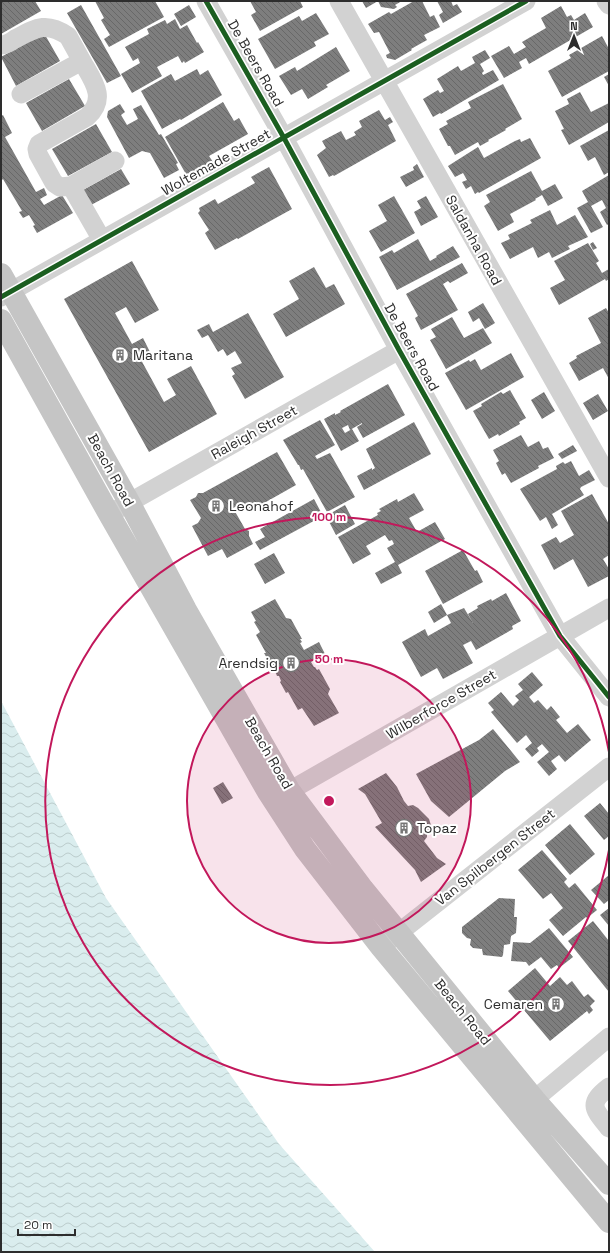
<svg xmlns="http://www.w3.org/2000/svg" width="610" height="1253" viewBox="0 0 610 1253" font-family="'Space Grotesk',sans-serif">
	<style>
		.water { fill: url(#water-waves) }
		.building { fill: url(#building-back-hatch) }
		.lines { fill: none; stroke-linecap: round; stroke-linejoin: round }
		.minor { stroke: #d2d2d2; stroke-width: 19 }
		.major { stroke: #c5c5c5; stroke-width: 22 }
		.cycleway-casing { stroke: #fff; stroke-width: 8 }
		.cycleway { stroke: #1b5e20; stroke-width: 5 }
		.ring { fill: none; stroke: #c2185b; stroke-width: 2 }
		.labels { text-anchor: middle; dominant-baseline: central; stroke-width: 4; stroke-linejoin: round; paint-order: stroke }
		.street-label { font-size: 14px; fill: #2d2d2d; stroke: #fff }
		.poi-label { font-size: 14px; fill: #2d2d2d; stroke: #fff; text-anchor: start }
		.centre { fill: #c2185b; stroke: #fff; stroke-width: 2 }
		.ring-label { font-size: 12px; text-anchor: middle; font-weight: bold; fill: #c2185b; stroke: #fff; stroke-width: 4; stroke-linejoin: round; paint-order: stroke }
	</style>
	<defs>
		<pattern id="water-waves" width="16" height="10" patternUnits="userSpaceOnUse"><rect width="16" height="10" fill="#daedee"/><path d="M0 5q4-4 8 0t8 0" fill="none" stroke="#bcc"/></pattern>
		<pattern id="building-back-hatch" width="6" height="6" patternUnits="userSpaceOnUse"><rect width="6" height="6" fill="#7e7e7e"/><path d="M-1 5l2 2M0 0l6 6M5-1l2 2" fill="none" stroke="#686868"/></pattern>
	</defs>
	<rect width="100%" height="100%" fill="#fff"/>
	<path class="water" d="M1 701 106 898 279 1144 375 1252H1Z"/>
	<path class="building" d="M1 1H35L41 11 1 34Z
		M95 1H155L164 17 109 47 104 39 110 35 101 20 104 18Z
		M250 1H300L303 7 260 31 251 15 256 12Z
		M362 1H402L395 5 397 7 394 9 381 7 378 1 366 8Z
		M414 1H422L430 17 434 15 440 27 424 35 427 40 411 49 412 50 395 60 387 58 386 55 390 53 379 32 374 33 368 24 389 12 391 14Z
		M437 1H451L453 6 457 4 462 12 443 23 439 15 443 12Z
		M81 5 121 76 107 83 67 13Z
		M189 5 196 17 181 26 174 14Z
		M561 6 567 17 571 15 574 20 585 13 593 27 529 64 526 58 519 62 522 68 504 78 491 56 509 46 514 54 526 47 522 42 546 28 541 18Z
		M316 13 329 34 314 42 316 46 275 69 258 39 299 16 302 21Z
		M175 19 180 29 187 25 197 43 198 42 204 52 185 63 184 61 182 63 178 56 157 67 162 76 132 93 121 74 140 63 138 58 133 61 125 47 149 34 147 29 165 20 167 24Z
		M44 33 60 61 16 86 1 57Z
		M602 36 609 49V71L562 97 548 71 571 58 569 55Z
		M336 47 350 71 326 85 328 87 308 99 302 89 291 95 279 76 295 67 297 71Z
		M485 50 490 58 480 64 484 71 482 73 483 75 493 70 499 80 441 114 440 113 433 117 423 99 438 90 440 93 444 91 437 79 458 66 461 71 475 63 472 57Z
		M197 69 200 75 208 70 222 95 181 120 180 119 162 129 141 91 171 74 175 81Z
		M609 74V86L604 77Z
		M69 79 85 106 42 131 26 103Z
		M503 84 522 119 505 129 506 130 488 140 489 141 480 146 478 142 455 155 450 146H448L439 129 448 124 446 121 471 108 468 102Z
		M580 92 591 112 609 103V122L569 145 561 130 564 129 555 111 569 104 567 99Z
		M223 102 234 121 239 118 248 134 209 156 213 162 187 176 165 137Z
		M120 104 125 112 121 115 127 125 138 119 133 109 141 105 159 135 161 134 178 163 176 164 179 170 164 178 150 153 142 151 129 158 107 117 108 111Z
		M379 110 385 120 390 117 393 122 388 125 396 141 334 176 333 175 329 177 317 155 326 148 322 141 341 131 346 140 356 135 354 132 362 127 359 121Z
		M3 115 12 133 5 137 36 192 44 188 47 195 40 199 44 205 62 195 73 213 37 233 33 226 35 225 29 215 23 218 19 212 22 211 3 179 2 180 1 179V116Z
		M96 124 112 152 68 176 52 149Z
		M609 130V172L604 175 595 157 588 161 580 146Z
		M530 138 541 158 479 193 478 192 475 194 471 186 466 189 462 182 467 180 463 173 455 177 448 166 478 147 484 158 515 141 520 139 521 142Z
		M417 164 424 177 406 187 400 177 414 170 413 167Z
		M269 167 292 209 238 239 237 238 215 250 205 233 209 230 198 213 200 211 199 208 215 199 218 204 255 183 251 177Z
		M121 169 130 184 91 205 83 190Z
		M531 171 542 191 555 184 563 198 548 206 542 195 535 199 536 200 510 214 514 222 498 231 484 206 490 202 486 195Z
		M609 175V224L607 225 600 212 606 208 602 200 591 206 603 227 591 233 577 208 588 202 582 191Z
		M394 196 415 233 381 252 369 231 387 221 378 205Z
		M426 196 438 217 421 226 414 212 421 208 417 201Z
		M550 210 557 225 575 215 588 237 568 246 570 249 552 258 549 252 538 258 533 247 510 259 501 243 510 239 508 235 532 223 530 220Z
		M418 239 430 261 437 257 436 256 453 246 460 257 397 290 379 257 392 250 394 253Z
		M593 242 597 248 593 250 590 244Z
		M588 243 599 261 596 263 602 273 609 269V279L606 281 605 279 559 305 550 288 565 280 554 261Z
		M132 261 159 310 135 323 126 307 115 313 132 344 143 338 150 352 140 358 164 402 176 395 167 379 191 366 217 414 149 452 64 299Z
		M462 263 468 273 450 283 448 281 443 284 458 310 421 330 415 318 418 316 406 294Z
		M314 267 326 288 334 284 345 304 286 337 273 314 299 299 289 281Z
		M483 303 495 323 485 329 479 318 473 322 468 312Z
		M606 308 609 313V379L603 368 579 381 569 363 577 358 576 356 601 343 588 318Z
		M248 313 284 377 245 399 232 376 235 374 231 368 242 363 235 351 227 356 223 349 218 352 208 335 202 338 197 330 209 324 213 332Z
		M452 317 464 338 483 328 492 343 446 369 430 340 436 337 431 329Z
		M511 353 524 377 466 410 445 373 469 360 470 362 475 359 481 370Z
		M388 384 405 415 363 438 357 427 362 424V423L350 430 348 425 342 428 345 433 352 429 359 441 341 451 324 419 335 413V415L341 412 340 411Z
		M510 390 526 418 519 422 520 424 499 436 498 434 489 439 473 411 482 406 481 404 501 392 503 394Z
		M544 392 555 411 542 419 531 400Z
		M598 394 608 411 593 420 583 403Z
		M320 420 335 445 315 456 317 459 330 453 355 497 327 512 303 469 301 470 299 465H298L283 440Z
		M414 422 431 454 364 490 357 476 372 468V470L375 468 366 449Z
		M521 435 528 447 539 441 543 449 548 447 554 458 538 466 539 468 511 483 505 473 502 475 496 463 499 461 493 450Z
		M573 445 577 451 562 459 558 454Z
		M277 452 296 485 248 512 243 503 233 508 245 529 249 531V536L253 544 227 558 222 549 208 556 192 526 198 523 201 518 190 500 196 497 198 493H203Z
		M571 461 579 476 589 470 595 480 581 487 580 489 584 495 552 514 558 525 552 529 546 517 540 521 520 489 557 469 556 466 563 462 565 464Z
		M414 493 424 510 409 518 417 532 435 522 445 539 398 565 402 573 381 584 375 573 395 562 387 548 394 544 392 540 389 541 385 535 366 546 371 554 353 564 338 537 378 515 377 513 381 511 379 509 397 499 398 502Z
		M592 494 609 524V555L603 559 609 569V576L588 587 573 559 554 570 541 545 556 537 560 543 574 535 561 511Z
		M314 499 323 516 260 550 255 542 265 537 260 529Z
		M345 505 355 524 336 535 326 516Z
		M463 550 475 571 477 570 483 582 443 604 425 571Z
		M274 553 285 573 265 584 254 564Z
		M506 593 521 621 512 626 513 629 476 650 471 641 463 645 473 663 443 679 437 668 421 677 402 642 425 629 428 636 451 623 447 615 464 608 473 623 468 614 478 608 477 606 491 599 492 601Z
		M275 599 286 618 291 619 302 639H300L302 642 300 643 304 650 319 642 325 654 311 662 314 667H315L317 670 319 669 330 689 328 694 339 713 314 726 302 708 298 710 288 692 286 693 280 682 281 681 279 676H277L272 664 271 665 264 653H266L256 635 260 632 254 622 256 621 251 612Z
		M441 604 447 615 434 623 428 612Z
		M532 672 543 685 529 697 534 703 538 700 547 710 551 706 560 717 556 720 567 733 578 724 591 740 565 762 559 755 551 761 557 769 549 776 537 762 549 752 542 744 537 748 539 751 532 757 525 749 532 743 526 735 517 743 491 712 494 710 488 703 501 692 513 706 519 700 515 696 523 690 518 684Z
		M493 729 520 762 505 771 449 817 431 801 416 774 479 740Z
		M386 773 397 787 404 801 408 806 413 805 418 808 429 819 432 828 427 834V837L424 841 437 858 446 864 421 882 415 870 375 827 382 823 365 794 358 789Z
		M223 782 233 798 222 804 213 788Z
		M600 803 609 814V836L604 840 584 816Z
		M570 824 595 854 570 875 545 845Z
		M542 850 567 879 564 882 569 888 575 883 597 910 587 918 586 917 563 936 549 920 563 908 551 893 543 899 518 870Z
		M609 875V900L604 904 591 890Z
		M499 898 515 899 514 917H517L516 933 511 936 510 944 504 945 503 955 502 957 483 955 482 949 473 948 470 945 471 939 467 938 462 933V927Z
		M609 908V926L600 915Z
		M593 921 609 941V992L568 941Z
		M549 928 573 957 559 968 557 965 551 969 541 957 529 966 526 962 511 961 513 942 530 943Z
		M535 968 550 986 560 977 567 985 572 981 584 997 588 994 595 1001 590 1006 593 1010 589 1014 587 1011 550 1041 508 991Z"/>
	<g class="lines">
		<path class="minor" d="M206 1 284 138 399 350 560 636 609 697
			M339 1 609 478
			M606 1 609 5
			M1 45C6 45 11 42 15 39 36 28 46 21 68 36 73 45 78 54 83 63 94 82 107 99 87 117L39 144 37 149 38 154 54 183 60 187 71 186
			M21 94 82 61
			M102 240 71 186 115 161
			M1 297 526 1
			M109 514 399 350
			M277 798 609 608
			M387 942 609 767
			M609 1087C587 1104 594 1109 609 1128
			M524 1108 609 1037"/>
		<path class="major" d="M1 274 129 502 186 610 289 790 363 889 535 1100 609 1184
			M1 320 109 514 268 792 305 849 381 947 609 1222"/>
		<g class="cycleway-casing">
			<path id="cycleway" d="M206 1 284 138 399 350 560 636 609 697
				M1 297 526 1"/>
		</g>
		<use href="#cycleway" class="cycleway"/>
	</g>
	<circle cx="329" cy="801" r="142" fill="#c2185b" fill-opacity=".12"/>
	<g class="ring">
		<circle cx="329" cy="801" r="142"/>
		<path d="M609 850A284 284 0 1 1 609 752"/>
	</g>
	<defs>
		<g id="building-ring" transform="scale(0.9)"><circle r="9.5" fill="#fff" stroke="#767676" stroke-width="1.5"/><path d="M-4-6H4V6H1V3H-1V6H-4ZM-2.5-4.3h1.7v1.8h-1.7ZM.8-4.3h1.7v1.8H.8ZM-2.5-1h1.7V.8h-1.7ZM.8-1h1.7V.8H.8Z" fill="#767676"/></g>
	</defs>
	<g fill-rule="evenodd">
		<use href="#building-ring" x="120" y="355"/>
		<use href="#building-ring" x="216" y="506"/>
		<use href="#building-ring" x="291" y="663"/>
		<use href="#building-ring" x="404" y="828"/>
		<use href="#building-ring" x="556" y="1004"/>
	</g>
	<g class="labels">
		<g class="street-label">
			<text transform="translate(256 63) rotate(60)">De Beers Road</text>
			<text transform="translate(216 162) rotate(-29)">Woltemade Street</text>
			<text transform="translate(474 240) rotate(61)">Saldanha Road</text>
			<text transform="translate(412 347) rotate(61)">De Beers Road</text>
			<text transform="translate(254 432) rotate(-29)">Raleigh Street</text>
			<text transform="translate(111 470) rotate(61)">Beach Road</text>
			<text transform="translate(441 704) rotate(-30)">Wilberforce Street</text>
			<text transform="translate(269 753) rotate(60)">Beach Road</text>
			<text transform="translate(495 857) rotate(-38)">Van Spilbergen Street</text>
			<text transform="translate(463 1012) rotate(51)">Beach Road</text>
		</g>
		<g class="poi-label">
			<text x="133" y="355">Maritana</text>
			<text x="229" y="506">Leonahof</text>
			<text x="278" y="663" text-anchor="end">Arendsig</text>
			<text x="417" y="828">Topaz</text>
			<text x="543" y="1004" text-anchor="end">Cemaren</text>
		</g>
	</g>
	<circle cx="329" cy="801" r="6" class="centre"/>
	<g class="ring-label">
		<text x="329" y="521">100 m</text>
		<text x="329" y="663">50 m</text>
	</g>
	<rect width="610" height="1253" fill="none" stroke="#2d2d2d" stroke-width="4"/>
	<g transform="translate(574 36)" stroke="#ffffff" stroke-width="3" paint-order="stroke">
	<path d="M0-3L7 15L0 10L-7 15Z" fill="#2d2d2d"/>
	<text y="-6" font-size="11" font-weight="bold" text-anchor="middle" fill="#2d2d2d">N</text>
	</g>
	<path d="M18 1229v6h57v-6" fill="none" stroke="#2d2d2d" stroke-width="2"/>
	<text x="24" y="1229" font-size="12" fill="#2d2d2d" stroke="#ffffff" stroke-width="3" paint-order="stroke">20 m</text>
</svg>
